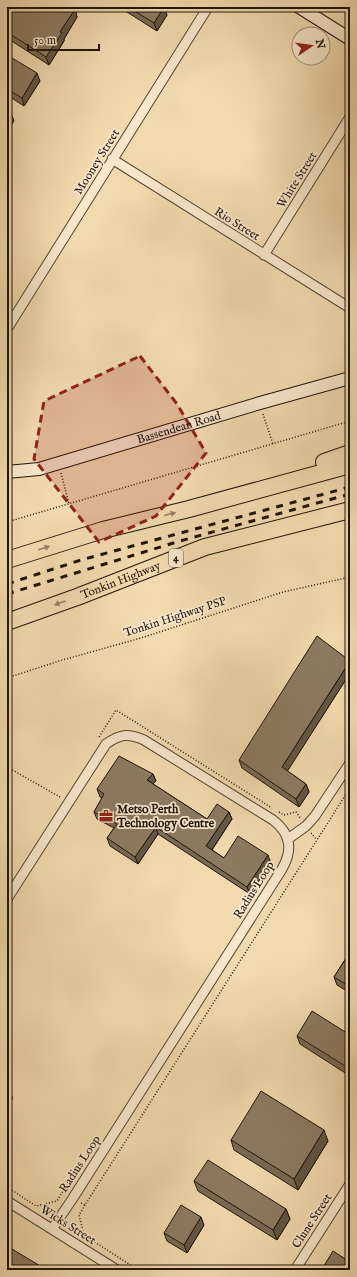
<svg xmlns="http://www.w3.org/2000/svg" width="357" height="1277" viewBox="0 0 357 1277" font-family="'IM FELL English',serif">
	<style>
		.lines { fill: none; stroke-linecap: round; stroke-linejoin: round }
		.lane-casing { stroke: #524635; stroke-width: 6 }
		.street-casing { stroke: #524635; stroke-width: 11 }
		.secondary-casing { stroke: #1d140c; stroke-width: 14 }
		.highway-casing { stroke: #1d140c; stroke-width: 18 }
		.path { stroke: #1d140c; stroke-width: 1.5; stroke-dasharray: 1 2; stroke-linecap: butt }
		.lane { stroke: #f7e7cb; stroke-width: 4.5 }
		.street { stroke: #f7e7cb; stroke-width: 9 }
		.secondary { stroke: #f7e7cb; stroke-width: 12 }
		.highway { stroke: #f2daaf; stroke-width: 16 }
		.rail { stroke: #1d140c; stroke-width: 3; stroke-dasharray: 7 7; stroke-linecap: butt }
		.wall { fill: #786a53; stroke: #1d140c }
		.shaded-wall { fill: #625644; stroke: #1d140c }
		.building { fill: #8c7b61; stroke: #1d140c }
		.oneway { fill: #928166 }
		.marked { fill: #8f2418; fill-opacity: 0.2; stroke: #8f2418; stroke-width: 3; stroke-dasharray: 8 5; stroke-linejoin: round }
		.labels { text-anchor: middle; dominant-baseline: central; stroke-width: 3.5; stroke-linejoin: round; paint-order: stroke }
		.shield { fill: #f7e7cb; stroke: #5e5345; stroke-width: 1 }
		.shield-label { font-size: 11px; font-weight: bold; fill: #1d140c }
		.street-label { font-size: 12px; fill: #1d140c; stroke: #f7e7cb }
		.poi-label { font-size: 12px; font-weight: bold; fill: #1d140c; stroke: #f7e7cb; text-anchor: start }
	</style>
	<rect width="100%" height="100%" fill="#f2daaf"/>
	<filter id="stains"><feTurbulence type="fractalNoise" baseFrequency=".005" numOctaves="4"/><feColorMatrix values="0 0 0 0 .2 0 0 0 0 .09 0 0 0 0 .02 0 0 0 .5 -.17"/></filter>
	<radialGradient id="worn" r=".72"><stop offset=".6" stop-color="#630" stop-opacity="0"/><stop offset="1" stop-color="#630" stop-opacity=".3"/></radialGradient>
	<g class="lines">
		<g class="lane-casing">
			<path id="lane" d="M7 1103 10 1098"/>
		</g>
		<g class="street-casing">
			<path id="street" d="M112 159 350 308
				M264 255 350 117
				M7 329 208 7
				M288 839 306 826 315 816 350 763
				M7 899 106 744C120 734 128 733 144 740L273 820C291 834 293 850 282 869L73 1198 52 1229
				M7 1201 117 1270
				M295 1270 350 1184"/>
		</g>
		<g class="secondary-casing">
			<g id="secondary">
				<path d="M299 7 350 39"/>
				<path id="s1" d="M7 472 39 469 260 403 350 378"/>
			</g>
		</g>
		<g class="highway-casing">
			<g id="highway">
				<path d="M324 462 350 453"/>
				<path d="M7 560 103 530 189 509 350 465"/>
				<path id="s2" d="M7 622 77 597 205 547 350 510"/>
			</g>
		</g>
		<path class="path" d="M263 414 273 444
			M61 473 69 504
			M7 522 350 421
			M7 678 59 661 141 638 283 592 350 577
			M99 737 116 710 272 808
			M7 767 60 797
			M279 812 284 815 296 812 301 819
			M311 833 316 839
			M7 1187 36 1206 57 1201 63 1191 67 1193
			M81 1203 85 1205 350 788
			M85 1205 79 1215 84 1235 138 1270"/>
		<use href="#lane" class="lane"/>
		<use href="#street" class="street"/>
		<use href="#secondary" class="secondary"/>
		<use href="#highway" class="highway"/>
		<path class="rail" d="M7 584 81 560 350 487
			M7 594 180 541 350 494"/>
	</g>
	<path class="wall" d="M7 7 75 9 77 17 64 39V41L49 65 7 38Z
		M119 7H164L167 15 157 31Z
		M7 55 40 81 24 106 7 95Z
		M350 660V673L287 771 306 784 309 792 299 807 242 768 239 760Z
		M153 774 156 781 153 784 207 819 229 812 232 819 212 850 224 858 271 863 250 894 158 834 138 864 110 846 107 838 114 828 97 819 94 812 102 798 100 797 97 789Z
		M350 952V993L337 985 334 977Z
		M350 1035V1076L300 1044 297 1036Z
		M231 1140 328 1141 298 1190 234 1150Z
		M194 1181 286 1209 290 1219 277 1240 198 1191Z
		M204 1225 187 1253 167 1241 164 1233Z"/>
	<path class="shaded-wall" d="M164 7 167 15 157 31 154 23Z
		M75 9 77 17 64 39V41L49 65 46 57 60 32Z
		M37 73 40 81 24 106 22 98Z
		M11 113 14 121 7 132V119Z
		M350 661V673L285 775 282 767Z
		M153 774 156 781 150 787 147 780Z
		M306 784 309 792 299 807 296 799Z
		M229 812 232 819 209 854 206 846Z
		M156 827 158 834 138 864 135 857Z
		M268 855 271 863 250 894 247 887Z
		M324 1130 328 1141 298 1190 294 1179Z
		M286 1209 290 1219 277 1240 273 1230Z
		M201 1217 204 1225 187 1253 184 1245Z"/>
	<path class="building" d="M7 7H71L75 9 60 32 62 33 46 57 7 32Z
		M128 7H164L154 23Z
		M7 55 37 73 22 98 7 89Z
		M7 110 11 113 7 119Z
		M317 636 350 661 282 767 306 784 296 799 239 760Z
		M119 756 153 774 147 780 207 819 217 804 229 812 206 846 224 858 238 836 268 855 247 887 156 827 135 857 107 838 117 824 94 812 104 794 97 789Z
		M350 952V987L334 977Z
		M312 1011 350 1035V1069L297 1036Z
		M261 1091 324 1130 294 1179 231 1140Z
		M208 1160 286 1209 273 1230 194 1181Z
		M181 1205 201 1217 184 1245 164 1233Z
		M7 1246 47 1270H7Z
		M333 1251 350 1262V1270H325L322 1269Z"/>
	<defs><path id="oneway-solid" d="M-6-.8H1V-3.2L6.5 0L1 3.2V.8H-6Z"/></defs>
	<g class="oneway">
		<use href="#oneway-solid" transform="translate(170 514) rotate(-14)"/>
		<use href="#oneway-solid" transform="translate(44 548) rotate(-17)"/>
		<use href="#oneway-solid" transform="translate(60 603) rotate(160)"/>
	</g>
	<path class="marked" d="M140 356 177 404 206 453 156 516 99 542 34 459 44 401Z"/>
	<defs>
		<g id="office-bare" transform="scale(1.08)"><path d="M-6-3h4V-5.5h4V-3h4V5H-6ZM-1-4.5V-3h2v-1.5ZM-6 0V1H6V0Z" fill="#8f2418" stroke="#f7e7cb" stroke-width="2.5" paint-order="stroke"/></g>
	</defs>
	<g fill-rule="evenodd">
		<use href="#office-bare" x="106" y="816"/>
	</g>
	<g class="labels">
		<rect class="shield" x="169" y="549" width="14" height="18" rx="3"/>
		<g class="shield-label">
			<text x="176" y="558">4</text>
		</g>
		<g class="street-label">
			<text transform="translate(97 162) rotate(-58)">Mooney Street</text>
			<text transform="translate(297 180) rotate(-58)">White Street</text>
			<text transform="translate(237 224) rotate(32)">Rio Street</text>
			<text stroke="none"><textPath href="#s1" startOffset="178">Bassendean Road</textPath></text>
			<text stroke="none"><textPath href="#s2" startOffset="121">Tonkin Highway</textPath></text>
			<text transform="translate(175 617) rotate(-18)">Tonkin Highway PSP</text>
			<text transform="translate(254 890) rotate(-58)">Radius Loop</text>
			<text transform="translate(80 1164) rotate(-57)">Radius Loop</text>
			<text transform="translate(312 1221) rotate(-57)">Clune Street</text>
			<text transform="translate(68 1225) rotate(32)">Wicks Street</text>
		</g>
		<g class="poi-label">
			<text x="117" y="809">Metso Perth<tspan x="117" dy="14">Technology Centre</tspan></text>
		</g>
	</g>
	<rect width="357" height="1277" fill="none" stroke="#f2daaf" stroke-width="24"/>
	<rect x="8" y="8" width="341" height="1261" fill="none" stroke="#1d140c" stroke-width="2"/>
	<rect x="12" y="12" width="333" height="1253" fill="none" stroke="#1d140c"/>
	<g transform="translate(311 46) rotate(77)"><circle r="19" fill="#f7e7cb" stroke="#a0937f"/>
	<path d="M0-3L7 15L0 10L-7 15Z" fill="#8f2418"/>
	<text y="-6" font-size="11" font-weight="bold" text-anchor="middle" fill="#1d140c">N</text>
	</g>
	<path d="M28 44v6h71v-6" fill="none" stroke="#1d140c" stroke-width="2"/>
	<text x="34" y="44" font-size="12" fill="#1d140c" stroke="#f7e7cb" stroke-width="3" paint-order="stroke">50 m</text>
	<rect width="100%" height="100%" filter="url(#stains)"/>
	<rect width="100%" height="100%" fill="url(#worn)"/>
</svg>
